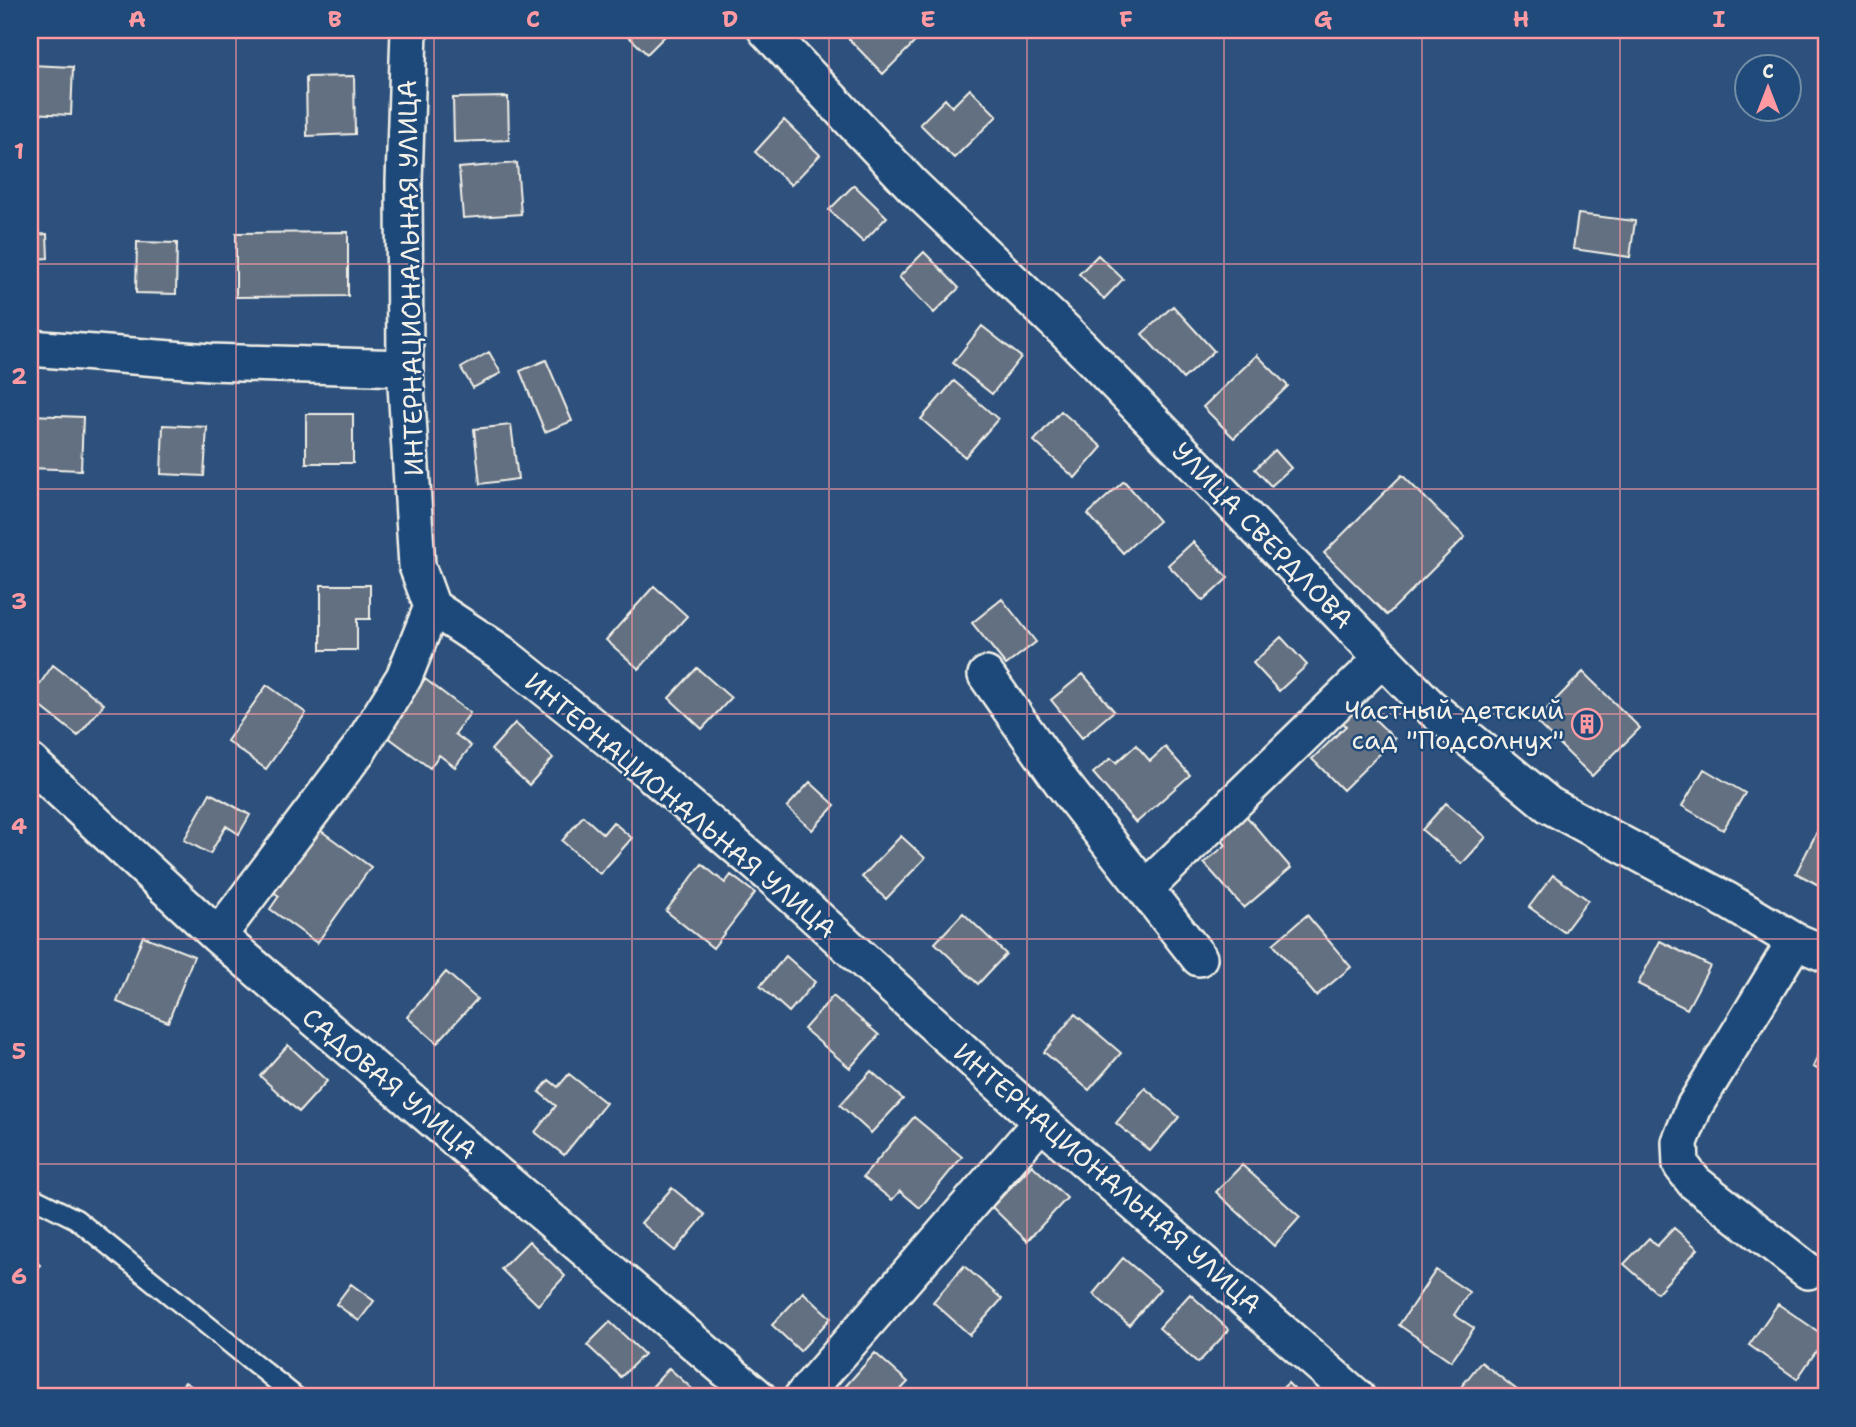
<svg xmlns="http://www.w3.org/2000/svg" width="1856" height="1427" viewBox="0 0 1856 1427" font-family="'Shantell Sans',sans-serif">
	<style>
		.building { fill: #636f82; stroke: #f4f1e8; stroke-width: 2 }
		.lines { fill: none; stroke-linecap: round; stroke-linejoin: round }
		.service-casing { stroke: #f4f1e8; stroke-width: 23 }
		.minor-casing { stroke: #f4f1e8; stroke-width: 40 }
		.service { stroke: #1f4a7a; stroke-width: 18 }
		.minor { stroke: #1f4a7a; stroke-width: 35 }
		.grid { fill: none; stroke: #ff9aa2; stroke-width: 2; stroke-opacity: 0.55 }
		.labels { text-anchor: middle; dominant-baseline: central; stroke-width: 5; stroke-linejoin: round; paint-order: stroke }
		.street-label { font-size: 26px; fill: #f4f1e8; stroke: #1f4a7a }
		.poi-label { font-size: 26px; fill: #f4f1e8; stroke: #1f4a7a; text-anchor: end }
		.neatline { fill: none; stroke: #ff9aa2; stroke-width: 2.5 }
		.grid-label { font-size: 23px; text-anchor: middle; font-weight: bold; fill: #ff9aa2 }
	</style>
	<rect width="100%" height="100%" fill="#2d517c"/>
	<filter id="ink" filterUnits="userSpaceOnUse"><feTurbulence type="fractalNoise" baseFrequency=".0143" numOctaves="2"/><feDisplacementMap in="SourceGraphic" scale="14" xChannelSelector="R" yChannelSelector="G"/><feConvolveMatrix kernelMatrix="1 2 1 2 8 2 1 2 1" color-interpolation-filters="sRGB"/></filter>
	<g filter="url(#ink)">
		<path class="building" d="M622 30H671L647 54Z
			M855 30H905L916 41 883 74 847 37Z
			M30 65 73 67 71 115 30 113Z
			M354 76 355 134 307 136 306 77Z
			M970 89 997 116 954 158 920 124 945 99 952 107Z
			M508 97 509 140 454 142 453 98Z
			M784 120 820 155 791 185 755 152Z
			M517 163 521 214 463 218 459 168Z
			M854 185 887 217 863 242 829 210Z
			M1578 214 1635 221 1630 257 1573 249Z
			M348 232V296L236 297V233Z
			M47 234 48 258 32 259 34 287H30V235Z
			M137 242 177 243 176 294 136 293Z
			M924 252 959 288 934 313 899 277Z
			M1098 255 1123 279 1104 299 1079 274Z
			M1173 306 1214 351 1183 379 1142 334Z
			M982 326 1021 357 992 394 953 363Z
			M489 352 501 373 473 388 461 368Z
			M1257 355 1288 386 1234 438 1203 407Z
			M546 360 572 421 545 432 520 371Z
			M954 381 998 419 965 457 921 419Z
			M1061 411 1102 447 1075 478 1034 441Z
			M306 414H353V463H306Z
			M30 415 83 417 81 470 30 468Z
			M163 425 207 427 204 476 161 474Z
			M511 425 518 479 480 484 474 429Z
			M1275 450 1291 468 1271 486 1255 469Z
			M1402 475 1465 537 1387 615 1324 553Z
			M1124 481 1159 521 1123 553 1088 514Z
			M1193 542 1228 578 1203 601 1168 565Z
			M321 585H370V619H357V650H321Z
			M654 586 687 616 639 669 606 640Z
			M1002 599 1036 642 1006 665 972 623Z
			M1281 637 1307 665 1279 691 1253 663Z
			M53 665 104 704 78 736 30 698Z
			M697 668 731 698 702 729 669 698Z
			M1583 672 1640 728 1592 776 1535 721Z
			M1083 674 1114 711 1082 738 1051 700Z
			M425 679 470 713 455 734 471 746 455 767 439 755 430 768 384 734Z
			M267 685 306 713 266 769 227 741Z
			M1353 698 1395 739 1343 790 1312 759 1346 726 1336 716Z
			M515 723 553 758 529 785 491 750Z
			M1136 745 1150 761 1165 747 1190 775 1136 823 1093 773 1111 758 1116 763Z
			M1704 769 1745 793 1723 830 1682 806Z
			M810 782 835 805 812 830 787 807Z
			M210 793 250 815 239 834 226 826 210 854 184 840Z
			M1446 803 1486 837 1462 864 1422 830Z
			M1242 811 1291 868 1244 908 1204 863 1226 845 1216 834Z
			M583 816 603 834 613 822 632 838 600 874 562 841Z
			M313 825 371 867 317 943 270 909 279 896 268 888Z
			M1817 832 1826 837V889L1796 873Z
			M901 836 925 858 886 899 862 877Z
			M702 864 725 883 731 875 755 893 713 948 666 911Z
			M1553 875 1588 900 1564 932 1529 907Z
			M963 913 1006 954 978 984 935 943Z
			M1307 915 1351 967 1316 996 1273 944Z
			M143 936 194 956 168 1022 117 1002Z
			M1660 941 1710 966 1687 1009 1638 984Z
			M786 956 815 982 789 1012 760 986Z
			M446 972 477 999 437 1043 407 1017Z
			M833 996 879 1035 850 1068 804 1029Z
			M1075 1014 1121 1053 1089 1090 1044 1052Z
			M1826 1039V1073L1813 1067Z
			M288 1045 327 1081 299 1112 260 1076Z
			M871 1071 903 1099 871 1133 840 1105Z
			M569 1074 606 1103 564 1155 535 1132 556 1106 539 1092 549 1080 558 1087Z
			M1145 1088 1179 1117 1150 1151 1116 1123Z
			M914 1117 962 1157 920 1208 900 1191 892 1200 863 1177Z
			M1032 1165 1067 1198 1027 1241 992 1207Z
			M1242 1165 1300 1217 1274 1246 1216 1192Z
			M672 1188 705 1215 675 1251 641 1223Z
			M1674 1228 1698 1249 1657 1293 1624 1264 1649 1238 1657 1246Z
			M529 1241 565 1276 538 1305 501 1269Z
			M30 1256 40 1265 30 1276Z
			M1123 1258 1160 1289 1129 1325 1093 1294Z
			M964 1266 1002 1299 970 1335 933 1302Z
			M1436 1270 1469 1292 1454 1315 1474 1328 1451 1361 1399 1325Z
			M351 1284 374 1301 359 1321 336 1304Z
			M803 1292 831 1318 800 1351 772 1325Z
			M1190 1294 1229 1330 1198 1363 1159 1328Z
			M1778 1304 1826 1337 1797 1379 1749 1345Z
			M610 1322 644 1354 621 1377 587 1345Z
			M875 1353 908 1382 894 1397H854L844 1388Z
			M1481 1362 1526 1397H1453Z
			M669 1368 701 1397H643Z
			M185 1382 208 1397H174Z
			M1288 1383 1302 1397H1273Z"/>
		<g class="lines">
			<g class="service-casing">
				<path id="service" d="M30 1196 76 1219 296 1397"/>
			</g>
			<g class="minor-casing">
				<path id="minor" d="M409 30 404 182 405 368 417 566 432 607 500 652 630 756 770 875 1041 1122 1357 1397
					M766 30 912 185 1066 332 1429 706 1549 805 1728 901 1795 941 1826 954
					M30 348 210 362 405 368
					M986 675 1063 784 1199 958
					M30 762 218 936 758 1397
					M1146 888 1383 658
					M218 936 360 748 404 677 432 607
					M1795 941 1694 1107 1680 1142 1681 1165 1694 1182 1808 1271
					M802 1397 1041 1122"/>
			</g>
			<use href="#service" class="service"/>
			<use href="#minor" class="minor"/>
		</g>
	</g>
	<path class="grid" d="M236 30V1397M434 30V1397M632 30V1397M829 30V1397M1027 30V1397M1224 30V1397M1422 30V1397M1620 30V1397M30 264H1826M30 489H1826M30 714H1826M30 939H1826M30 1164H1826"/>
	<defs>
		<g id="building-ring" transform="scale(1.575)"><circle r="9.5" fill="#1f4a7a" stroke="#ff9aa2" stroke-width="1.5"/><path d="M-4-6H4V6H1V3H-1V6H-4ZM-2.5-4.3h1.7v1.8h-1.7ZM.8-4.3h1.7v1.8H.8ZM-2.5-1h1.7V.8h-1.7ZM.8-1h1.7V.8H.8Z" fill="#ff9aa2"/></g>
	</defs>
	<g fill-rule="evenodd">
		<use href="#building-ring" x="1587" y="724"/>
	</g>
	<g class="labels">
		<g class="street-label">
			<text transform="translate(410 278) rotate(-91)">ИНТЕРНАЦИОНАЛЬНАЯ УЛИЦА</text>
			<text transform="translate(1263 535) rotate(46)">УЛИЦА СВЕРДЛОВА</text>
			<text transform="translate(681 805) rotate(40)">ИНТЕРНАЦИОНАЛЬНАЯ УЛИЦА</text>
			<text transform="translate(390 1083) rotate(40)">САДОВАЯ УЛИЦА</text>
			<text transform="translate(1108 1178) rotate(41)">ИНТЕРНАЦИОНАЛЬНАЯ УЛИЦА</text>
		</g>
		<g class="poi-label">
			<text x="1564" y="709">Частный детский<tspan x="1564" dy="30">сад "Подсолнух"</tspan></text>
		</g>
	</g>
	<rect width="1856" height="1427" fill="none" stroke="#1f4a7a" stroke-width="77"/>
	<g transform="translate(1768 88)"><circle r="33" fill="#1f4a7a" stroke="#748da6" stroke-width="2"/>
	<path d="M0-5L12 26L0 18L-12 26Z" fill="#ff9aa2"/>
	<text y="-10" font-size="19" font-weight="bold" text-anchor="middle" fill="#f4f1e8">С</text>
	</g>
	<rect x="38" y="38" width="1780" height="1350" class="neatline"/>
	<g class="grid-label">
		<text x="137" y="27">A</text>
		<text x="335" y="27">B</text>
		<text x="533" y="27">C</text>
		<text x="730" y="27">D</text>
		<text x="928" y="27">E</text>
		<text x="1126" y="27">F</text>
		<text x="1323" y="27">G</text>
		<text x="1521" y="27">H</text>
		<text x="1719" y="27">I</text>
		<text x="19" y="159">1</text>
		<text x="19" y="384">2</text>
		<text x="19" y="609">3</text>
		<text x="19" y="834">4</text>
		<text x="19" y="1059">5</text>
		<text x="19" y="1284">6</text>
	</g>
</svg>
